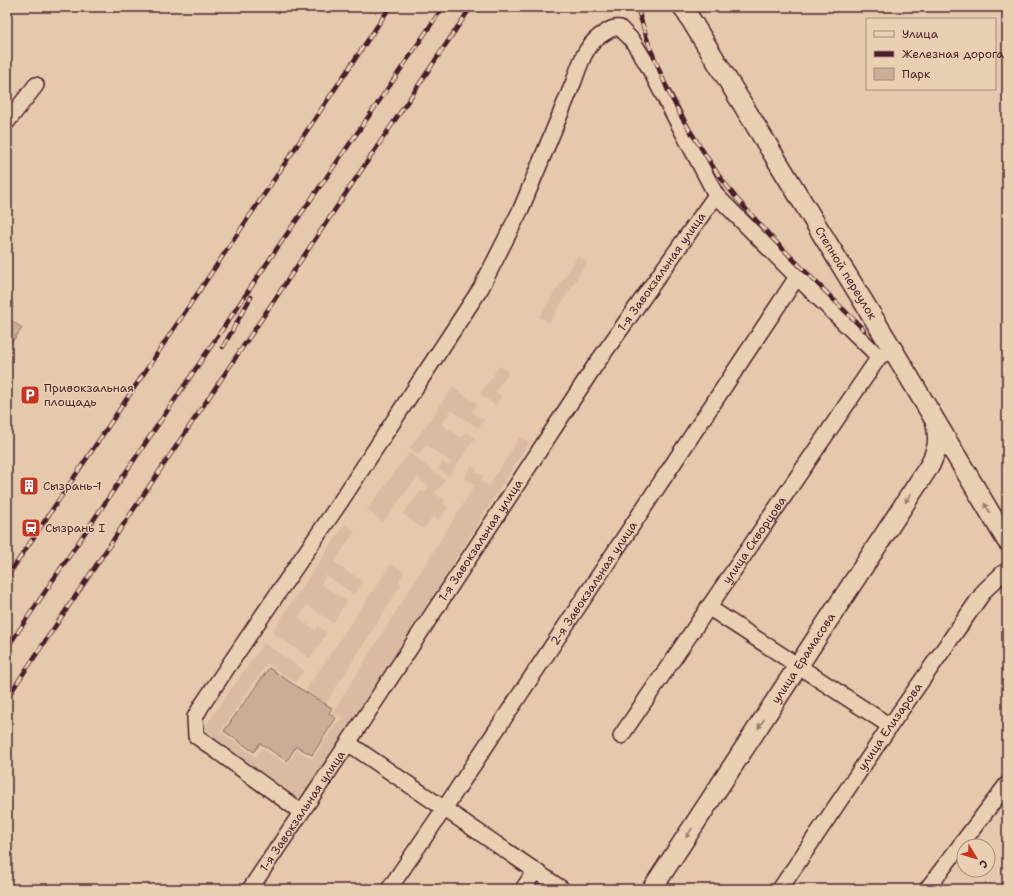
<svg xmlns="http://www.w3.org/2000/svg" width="1014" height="896" viewBox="0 0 1014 896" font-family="'Shantell Sans',sans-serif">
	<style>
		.built { fill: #d7bba2 }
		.green { fill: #caad97; stroke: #8a6661 }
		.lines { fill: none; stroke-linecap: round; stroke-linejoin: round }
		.minor-casing { stroke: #4a1f2b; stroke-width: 18 }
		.major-casing { stroke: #4a1f2b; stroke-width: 22 }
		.minor { stroke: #ead0b2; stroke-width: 15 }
		.major { stroke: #ead0b2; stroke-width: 19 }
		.rail-casing { stroke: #4a1f2b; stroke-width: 4.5 }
		.rail { stroke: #ead0b2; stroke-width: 3; stroke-dasharray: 9; stroke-linecap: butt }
		.oneway { fill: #9a786e }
		.labels { text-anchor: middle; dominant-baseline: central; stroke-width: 3; stroke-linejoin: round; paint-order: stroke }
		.street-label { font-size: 12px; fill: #4a1f2b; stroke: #ead0b2 }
		.poi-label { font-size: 12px; fill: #4a1f2b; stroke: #ead0b2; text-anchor: start }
	</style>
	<rect width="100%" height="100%" fill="#e4c9ad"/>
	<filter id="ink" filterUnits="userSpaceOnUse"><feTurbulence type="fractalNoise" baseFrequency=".025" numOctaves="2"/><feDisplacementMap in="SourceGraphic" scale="8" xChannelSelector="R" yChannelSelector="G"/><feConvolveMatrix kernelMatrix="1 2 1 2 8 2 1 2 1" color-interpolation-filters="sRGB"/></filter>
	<g filter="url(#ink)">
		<path class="built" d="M578 256 587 262 549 323 539 317Z
			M500 366 509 373 495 391 502 396 495 405 480 394Z
			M453 387 477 404 472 412 484 420 478 428 451 410 441 424 461 438 466 432 475 438 449 476 438 469 442 462 448 466 451 462 426 445 419 454 410 448Z
			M520 437 529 442 349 729 301 800 274 783 201 732 264 643 304 670 295 682 267 663 220 732 256 757 262 748 287 765 297 750 312 759 337 722 339 723 342 718 333 712 475 485 464 478 472 466 477 469 475 472 483 476 480 481 489 486Z
			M409 453 445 480 435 493 445 501 443 503 448 507 439 520 433 516 423 529 403 514 421 491 424 493 429 487 417 477 383 522 367 510Z
			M345 524 355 531 334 562 363 582 354 594 326 575 321 584 347 601 333 623 307 605 298 618 315 630 318 626 327 633 310 658 272 632Z
			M391 564 404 572 399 581 401 585 326 703 306 690Z"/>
		<path class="green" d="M7 318 22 328 7 349Z
			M269 668 299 688 332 708 329 713 336 718 312 755 296 746 287 761 260 743 254 752 224 731Z"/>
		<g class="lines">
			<g class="minor-casing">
				<g id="minor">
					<path d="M7 122 36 85"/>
					<path d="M708 607 890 726"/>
					<path id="s1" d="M621 736 879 357 888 352"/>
					<path d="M348 743 562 889"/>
					<path d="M301 812 196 736 195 717 202 705 254 628 341 501 481 288 521 209 574 81C581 61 586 43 606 32 611 29 614 27 620 28L632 40 647 64 716 195 797 277 879 357"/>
					<path id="s2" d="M250 889 348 743 594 367 716 195"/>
					<path id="s3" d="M389 889 444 809 797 277"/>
					<path d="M523 889 535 871"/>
					<path id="s4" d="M780 889 890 726 985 590 1003 573 1007 571"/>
					<path d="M927 889 1007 784"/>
				</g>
			</g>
			<g class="major-casing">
				<g id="major">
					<path id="s5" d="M683 7 893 350 1007 541"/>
					<path id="s6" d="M652 889 930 465C938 447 939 443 936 423"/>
				</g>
			</g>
			<use href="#minor" class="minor"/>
			<use href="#major" class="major"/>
			<g class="rail-casing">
				<path id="rail" d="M637 7 649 45 668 91 682 118 717 173 737 199 773 239 864 330
					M223 347 251 297
					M7 577 390 7
					M7 648 280 244 371 113 443 7
					M7 698 471 7"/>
			</g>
			<use href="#rail" class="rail"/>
		</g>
		<defs><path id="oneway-solid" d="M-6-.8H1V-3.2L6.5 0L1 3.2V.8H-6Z"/></defs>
		<g class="oneway">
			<use href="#oneway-solid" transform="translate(908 498) rotate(123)"/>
			<use href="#oneway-solid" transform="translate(987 508) rotate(-120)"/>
			<use href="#oneway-solid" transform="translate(761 724) rotate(123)"/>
			<use href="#oneway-solid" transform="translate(689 833) rotate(123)"/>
		</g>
	</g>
	<defs>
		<g id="parking-square" transform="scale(1)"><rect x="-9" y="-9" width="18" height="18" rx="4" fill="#c8321e" stroke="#ead0b2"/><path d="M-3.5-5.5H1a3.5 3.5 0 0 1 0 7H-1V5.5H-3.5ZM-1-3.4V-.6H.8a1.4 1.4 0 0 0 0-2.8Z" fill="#fff"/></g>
		<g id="building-square" transform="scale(1)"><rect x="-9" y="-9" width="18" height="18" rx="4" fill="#c8321e" stroke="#ead0b2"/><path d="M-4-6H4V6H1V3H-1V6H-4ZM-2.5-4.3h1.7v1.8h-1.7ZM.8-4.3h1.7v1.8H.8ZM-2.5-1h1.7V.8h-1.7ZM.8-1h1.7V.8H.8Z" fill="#fff"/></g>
		<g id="station-square" transform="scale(1)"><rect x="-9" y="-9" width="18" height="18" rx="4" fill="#c8321e" stroke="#ead0b2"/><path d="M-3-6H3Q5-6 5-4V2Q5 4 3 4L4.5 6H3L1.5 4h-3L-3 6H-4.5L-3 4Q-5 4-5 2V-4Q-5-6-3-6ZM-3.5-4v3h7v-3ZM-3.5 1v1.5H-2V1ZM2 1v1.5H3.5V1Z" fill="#fff"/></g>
	</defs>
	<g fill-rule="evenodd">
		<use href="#parking-square" x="30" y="395"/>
		<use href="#building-square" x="29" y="486"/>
		<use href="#station-square" x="31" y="528"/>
	</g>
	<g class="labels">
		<g class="street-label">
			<text stroke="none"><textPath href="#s2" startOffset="742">1-я Завокзальная улица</textPath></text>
			<text stroke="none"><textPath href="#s5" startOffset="312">Степной переулок</textPath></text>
			<text stroke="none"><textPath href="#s2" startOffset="418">1-я Завокзальная улица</textPath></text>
			<text stroke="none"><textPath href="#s1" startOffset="237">улица Скворцова</textPath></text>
			<text stroke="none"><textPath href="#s3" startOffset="368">2-я Завокзальная улица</textPath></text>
			<text stroke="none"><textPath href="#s6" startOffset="276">улица Ерамасова</textPath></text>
			<text stroke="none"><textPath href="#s4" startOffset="196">улица Елизарова</textPath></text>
			<text stroke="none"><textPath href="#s2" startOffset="94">1-я Завокзальная улица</textPath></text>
		</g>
		<g class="poi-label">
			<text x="44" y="388">Привокзальная<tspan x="44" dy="14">площадь</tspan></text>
			<text x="43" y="486">Сызрань-1</text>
			<text x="45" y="528">Сызрань I</text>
		</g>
	</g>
	<rect width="1014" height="896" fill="none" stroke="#ead0b2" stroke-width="24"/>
	<rect x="12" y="12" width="990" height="872" fill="none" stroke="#4a1f2b" stroke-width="1.5" filter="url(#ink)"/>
	<rect x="866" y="18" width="130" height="72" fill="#ead0b2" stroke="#aa897c"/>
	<rect x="874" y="31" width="20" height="6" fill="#ead0b2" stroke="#aa897c"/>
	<text x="902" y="38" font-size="12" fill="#4a1f2b">Улица</text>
	<rect x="874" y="51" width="20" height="6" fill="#4a1f2b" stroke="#aa897c"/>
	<text x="902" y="58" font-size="12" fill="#4a1f2b">Железная дорога</text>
	<rect x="874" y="68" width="20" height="12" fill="#caad97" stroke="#aa897c"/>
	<text x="902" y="78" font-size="12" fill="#4a1f2b">Парк</text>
	<g transform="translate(976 858) rotate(128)"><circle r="19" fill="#ead0b2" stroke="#aa897c"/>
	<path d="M0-3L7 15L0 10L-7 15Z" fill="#c8321e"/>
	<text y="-6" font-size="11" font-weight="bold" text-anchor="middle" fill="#4a1f2b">С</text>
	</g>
</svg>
